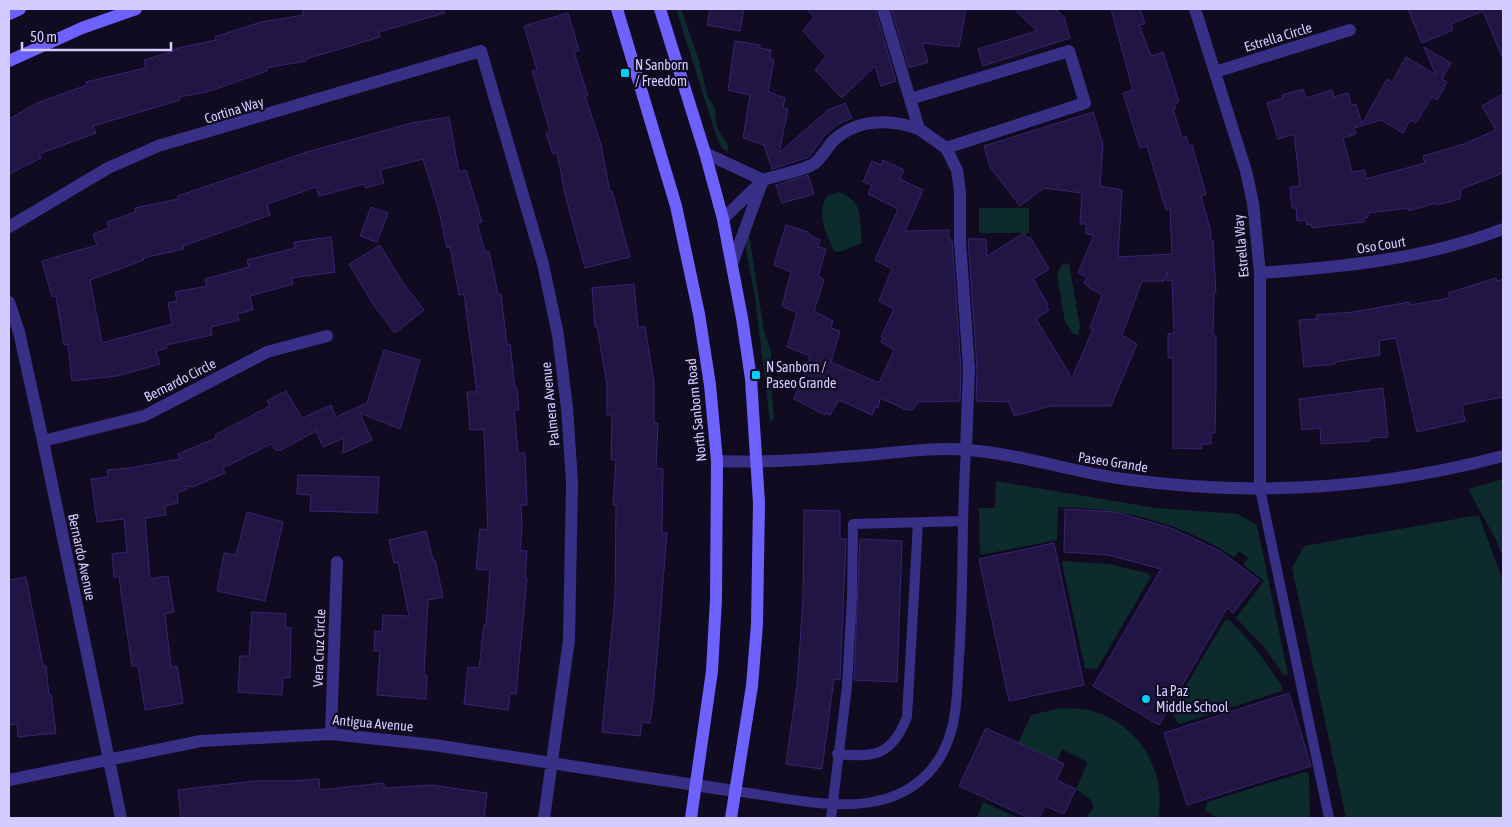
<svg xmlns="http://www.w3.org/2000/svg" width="1512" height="827" viewBox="0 0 1512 827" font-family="'Asap Condensed',sans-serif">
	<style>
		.green { fill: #0d2b2c }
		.building { fill: #211544; stroke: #382473 }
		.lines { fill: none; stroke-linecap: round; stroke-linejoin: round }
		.service { stroke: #383086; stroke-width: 10 }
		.minor { stroke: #383086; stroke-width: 12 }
		.secondary { stroke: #6e62ff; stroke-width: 12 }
		.poi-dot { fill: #00d0f6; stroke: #100b21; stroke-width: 2 }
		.labels { text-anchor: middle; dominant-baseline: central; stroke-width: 4.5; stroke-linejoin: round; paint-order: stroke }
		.street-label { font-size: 14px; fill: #d4cbff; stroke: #100b21 }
		.poi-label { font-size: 14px; fill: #d4cbff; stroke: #100b21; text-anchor: start }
	</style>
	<rect width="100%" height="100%" fill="#100b21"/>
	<path class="green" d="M676 9H681L699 60 707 95 715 109 717 128 728 145V152L722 148 716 135Z
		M838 192C865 201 859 219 862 243L839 252 834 251C826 234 816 214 827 196Z
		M979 208H1029V233H979Z
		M749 235 764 331 771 351V384L774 419 770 422 755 298 746 249V242Z
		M1069 263 1080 327 1078 335 1072 333 1065 322 1057 275 1061 265Z
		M1503 479V558L1496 540 1468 489Z
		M996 481 1156 508 1237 514 1257 525 1288 675H1284L1264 647 1236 618 1264 581 1243 564 1248 558 1239 551 1234 557C1179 522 1123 508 1058 507L1057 540 980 555 979 508H995Z
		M1473 516H1479L1503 581V818H1346L1292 568 1304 546Z
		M1064 561 1109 564 1146 573 1151 576 1097 669 1085 668 1062 563Z
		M1225 620H1229C1250 640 1266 662 1282 686V691L1179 724 1171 711Z
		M1061 708C1070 709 1082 708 1092 711 1139 724 1167 771 1158 818H1085L1093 809 1092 801 1076 789 1088 762 1062 749 1057 761 1018 743 1031 715Z
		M1305 772 1309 774 1310 818H1219L1205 811 1207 802Z
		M983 802 1018 818H977Z"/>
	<path class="building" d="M302 9H444V13L379 32 380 37 306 59V61L266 68 267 71 207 92 179 97 180 100 93 126 96 133 39 154 41 158 9 174V119L37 103 87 85 86 82 146 68 144 60 174 51V49L216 40 215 37 261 22 304 15Z
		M710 9H744L740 31 707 25Z
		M807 9H875L896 81 881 86 875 66 842 98 815 70 826 56 803 31 814 17Z
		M891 9H966L959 47 922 43 928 62 909 68Z
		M1014 9H1055L1064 17 1070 38 983 66 978 49 1037 31Z
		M1111 9H1140L1145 24 1139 25 1151 56 1163 52 1179 102 1174 104 1176 108 1173 109 1182 138 1186 136 1189 146 1192 145 1206 194 1201 196 1210 228 1211 241 1213 240 1216 293H1214L1213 336H1216V386L1215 433H1211V444H1202V449L1173 448V358H1168V334L1174 333 1172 280 1167 281V272L1164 281H1142L1122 335 1137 344 1111 406H1051L1014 416 1009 402 976 401 977 368 968 239H986L987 256 1024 233 1028 239 1030 237 1049 269 1033 279 1048 305 1046 306 1049 310 1036 319 1072 378 1093 329 1090 328 1102 295 1088 287V285L1084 283 1087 277 1078 273 1094 235 1086 234V224H1080L1082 193 1044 188 1020 206 990 167 984 146 1093 112 1103 144 1100 186 1122 190 1118 257 1172 254 1170 208 1166 210 1147 146 1140 148 1123 93 1133 90Z
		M1408 9H1503V59L1483 11 1451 24 1453 30 1422 43Z
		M568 13 579 50 574 52 588 96H585L601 145 610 192 612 191 630 257 585 268 565 194 557 152 553 154 546 133 550 131 532 71 537 70 524 26Z
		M735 41 760 45V48L771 50 770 59 774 60 768 92 785 98 783 108 788 109 779 153 828 110 845 103 852 118 838 124 825 135 809 157 772 169 764 145 743 138 750 95 728 90Z
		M1424 47 1451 63 1442 79 1447 82 1437 100 1432 97 1416 123 1410 120 1403 133 1381 120 1354 128 1356 134 1343 138 1352 172 1365 170 1366 179 1425 163 1423 156 1464 144 1496 130 1482 106 1503 94V173L1461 189 1460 199 1437 205 1436 203 1409 211V208L1368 213V217L1364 218V222L1335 225 1312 228 1311 224 1307 225 1306 220 1297 221 1296 208H1292L1290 187 1300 186 1294 134 1278 139 1267 103 1283 98 1282 95 1303 89 1306 98 1332 90 1334 97 1348 93 1351 105 1356 104 1362 124 1387 79 1392 82 1406 57 1436 75Z
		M449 117 459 172 466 170 482 222 477 223 485 252 489 251 498 294H501L507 345 510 344 515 388H517L519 410H514L518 453H525L527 505H521L522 527 520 550 527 551 525 578H527L516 694 510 693 508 710 464 704 468 667 479 668 484 625H486L490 570 476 569 480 529 488 530 484 429 470 430 467 392H477L464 294 459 295 450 247 447 248 439 211 423 159 380 170 384 183 366 188 364 184 319 196 316 187 267 204 270 215 183 246 184 249 143 258 144 260 90 280 102 343 172 324 168 303 177 301 175 292 207 286 205 279 249 267 247 260 295 248 294 242 331 237 335 272 291 278 293 284 250 296 253 310 237 314 239 320 211 327 212 335 166 345 167 348 156 351 160 364 117 376 72 381 68 344 64 345 56 296 52 297 42 261 97 245 93 234 109 228 107 222 136 212 135 208 178 199V196L307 152 412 123Z
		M883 160 904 170 900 179 923 190 905 231 949 230V240H952L961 368 960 401 918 402 912 410H907L880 398 878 408 875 407 872 415 839 400 830 415 825 413V415L794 399 810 356 787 347 797 313 782 306 791 272 774 265 775 261 786 225 808 232V234L820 240 818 247 826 249 818 276 824 280 814 311 833 321 831 328 840 331 831 362 879 383 894 350 881 342 883 338 881 337 894 309 879 301 892 269 875 260 898 209 868 194 872 185 863 182 872 161 881 165Z
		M808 175 814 194 782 203 776 185Z
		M371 207 388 213 377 242 360 236Z
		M380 245 403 283 424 310 395 333 375 307 349 264Z
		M1496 278 1497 281 1503 279V397L1462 405 1465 421 1417 432 1396 338 1379 341 1380 355 1335 362V364L1304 367 1299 320 1317 319 1316 315 1353 312 1410 302V305L1450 298 1448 293Z
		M634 284 638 328 645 326 654 383V423H658L656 468 663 469 662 533H667L654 693 650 723 642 722 640 736 602 732 615 598 616 505H613L616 460H611L612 415H607V385L597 327H595L592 288Z
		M384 350 420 360 400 429 360 413 372 440 343 453 344 438 323 447 316 431 281 450H275L271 444 223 468 225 473 193 487 187 486V489L177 493 178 503 165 506 166 515 145 518 150 579 168 576 174 612 165 614 171 667 177 666 183 703 145 710 138 666H132L119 577H114L112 554 127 552 124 519 97 522 91 479 108 477 107 470 129 468 180 459 178 454 216 438 215 435 270 406 267 401 286 391 302 418 331 405 336 417 367 403Z
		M1383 388 1388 437 1370 438V441L1321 444 1320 428 1302 430 1299 399Z
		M298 475 379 477 377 513 310 511 311 495 297 494Z
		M1065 509 1115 512 1171 528 1220 551 1259 580 1233 613 1227 608 1159 725 1093 686 1161 569 1108 555 1064 552Z
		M804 510 840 511V539H846L840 680 834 679 822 769 786 764 797 686 803 599Z
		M247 512 283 522 265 601 217 591 224 553 236 555Z
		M426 531 433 560H435L443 597 428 600 424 675H427L426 699 377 695 380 651H374L375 631 382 632 383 615 409 616 398 562 394 563 389 540Z
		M860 539 902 541 897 682 854 680Z
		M1054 543 1084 685 1009 701 979 559Z
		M26 577 43 666H46L49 695H51L56 733 18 737 17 724 9 725V580Z
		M252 612 286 614 285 627 291 628 290 678H283L282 695 238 692 240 656H249Z
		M1289 693 1311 766 1187 805 1164 733Z
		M986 728 1064 764 1056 780 1076 789 1064 814 1045 806 1039 818H1029L959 786Z
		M319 779 320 790 384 783V788L431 785 487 793 484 818H181L178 790 254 781H293Z"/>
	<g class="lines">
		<path class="service" d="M1260 489 1329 818
			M837 754C876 758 892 755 907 717L918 523
			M734 791C778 796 834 811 877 801 906 795 931 777 944 750 958 722 957 689 959 658 964 588 961 519 966 450
			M831 818 847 686 852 597 853 524 963 521"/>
		<path class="minor" d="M883 9 919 129 946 148 1085 103 1069 51 910 99
			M1195 9 1246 171 1253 203 1260 273V489
			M1215 72 1350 30
			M946 148 957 170 960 192V242L969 368 966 450
			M705 153 763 180 723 219
			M9 227 108 168 158 146 481 51 543 264 558 335 567 408 572 482 569 640 544 818
			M732 264 763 180C779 175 797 172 812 165 820 161 826 149 832 142 855 119 889 118 919 129
			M1260 273C1343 267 1425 259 1503 229
			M9 302 19 332 43 441 121 818
			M43 441 144 416 267 352 327 336
			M717 461C767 463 818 459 868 455 901 452 935 447 968 450 1020 454 1072 472 1124 479 1252 497 1379 489 1503 456
			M331 734 337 562
			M9 780 201 741 331 734 434 745 734 791"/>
		<path class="secondary" d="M617 9 676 206 699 314 710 385 717 461 716 599 712 671 691 818
			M660 9 705 153 723 219 742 318 751 379 759 503 757 624 752 686 731 818
			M9 14 20 9
			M9 61 82 28 136 9"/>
	</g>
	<g class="poi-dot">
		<rect x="620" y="68" width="10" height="10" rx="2.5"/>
		<rect x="751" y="370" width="10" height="10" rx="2.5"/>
		<circle cx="1146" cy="699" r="5"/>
	</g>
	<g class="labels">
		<g class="street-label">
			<text transform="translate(1278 37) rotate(-17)">Estrella Circle</text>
			<text transform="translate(234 110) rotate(-17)">Cortina Way</text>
			<text transform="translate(1381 245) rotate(-9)">Oso Court</text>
			<text transform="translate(1241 246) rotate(-95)">Estrella Way</text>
			<text transform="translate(180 380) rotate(-27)">Bernardo Circle</text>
			<text transform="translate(550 404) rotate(-96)">Palmera Avenue</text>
			<text transform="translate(696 410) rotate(-96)">North Sanborn Road</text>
			<text transform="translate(1113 462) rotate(9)">Paseo Grande</text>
			<text transform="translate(82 557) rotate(78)">Bernardo Avenue</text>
			<text transform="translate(319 648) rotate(-88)">Vera Cruz Circle</text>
			<text transform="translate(373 723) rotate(5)">Antigua Avenue</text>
		</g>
		<g class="poi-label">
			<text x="635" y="65">N Sanborn<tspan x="635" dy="16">/ Freedom</tspan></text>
			<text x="766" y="367">N Sanborn /<tspan x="766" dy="16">Paseo Grande</tspan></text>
			<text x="1156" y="691">La Paz<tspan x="1156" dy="16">Middle School</tspan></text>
		</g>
	</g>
	<rect width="1512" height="827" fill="none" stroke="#d4cbff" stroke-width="20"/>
	<path d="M22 42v8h149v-8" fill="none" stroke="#d4cbff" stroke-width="2.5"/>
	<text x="30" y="42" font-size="15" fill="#d4cbff" stroke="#100b21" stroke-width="4" paint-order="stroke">50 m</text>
</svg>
